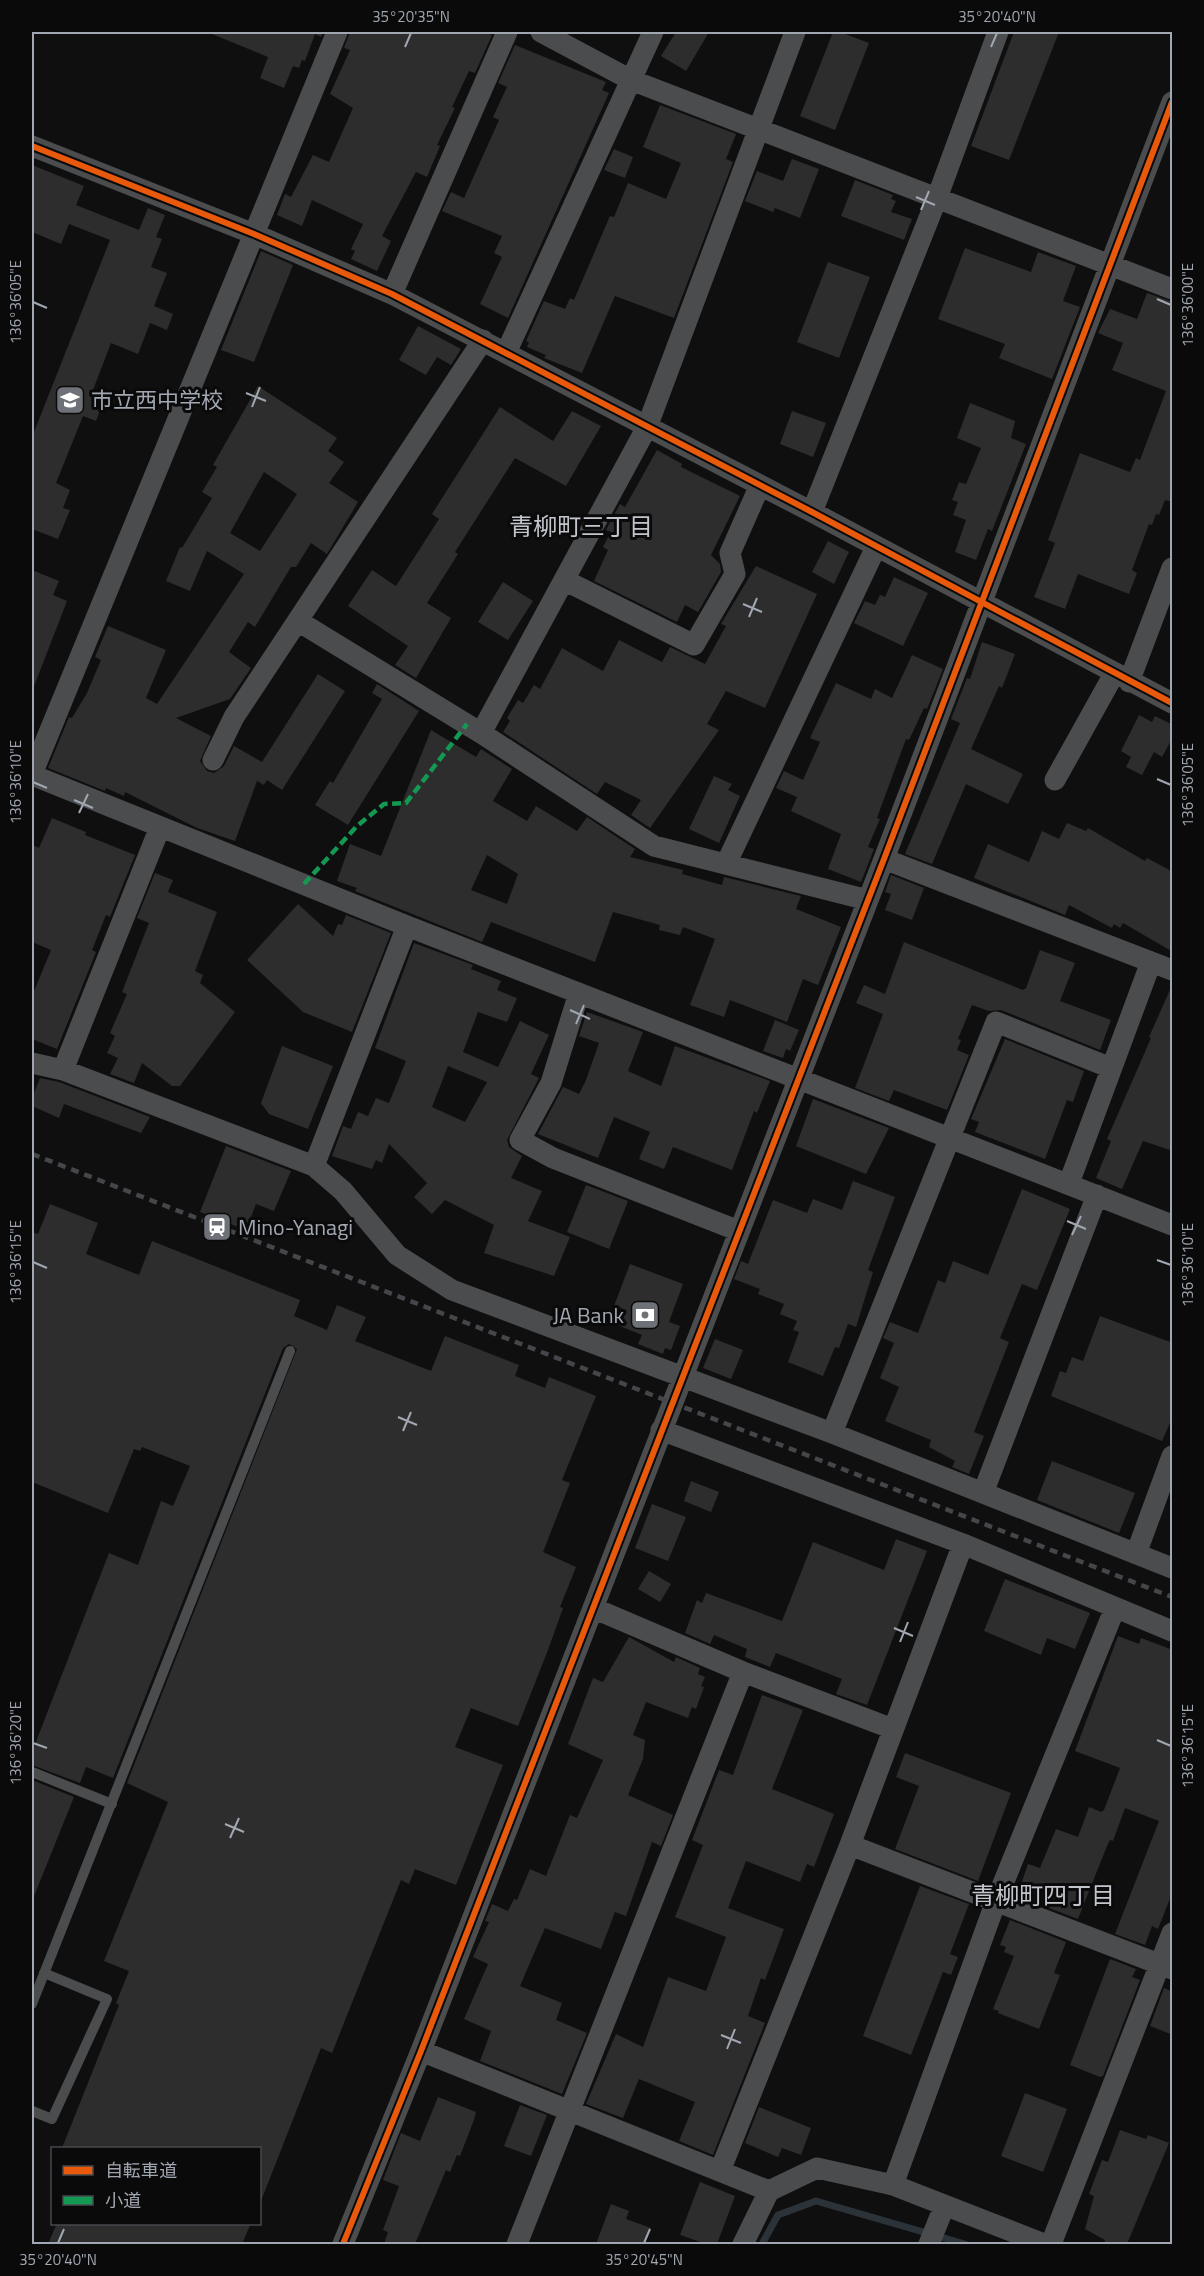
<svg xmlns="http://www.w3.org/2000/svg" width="1204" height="2276" viewBox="0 0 1204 2276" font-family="'Titillium Web','Noto Sans JP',sans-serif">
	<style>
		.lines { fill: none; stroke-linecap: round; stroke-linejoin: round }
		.stream { stroke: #2b3238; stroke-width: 7 }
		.building { fill: #2d2d2e; fill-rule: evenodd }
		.service { stroke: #4a4c4e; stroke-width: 10 }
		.minor { stroke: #4a4c4e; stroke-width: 21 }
		.rail { stroke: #454649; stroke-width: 4.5; stroke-dasharray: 8 6; stroke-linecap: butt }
		.quiet { stroke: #139951; stroke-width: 4.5; stroke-dasharray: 9 4.5; stroke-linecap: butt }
		.cycleway-casing { stroke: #0a0a0b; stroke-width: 10 }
		.cycleway { stroke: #e8590c; stroke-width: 6 }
		.ticks { fill: none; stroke: #a1a7b0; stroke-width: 2 }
		.labels { text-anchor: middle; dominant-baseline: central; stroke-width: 6; stroke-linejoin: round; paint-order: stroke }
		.poi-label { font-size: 22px; fill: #a1a7b0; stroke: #0a0a0b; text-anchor: start }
		.neighbourhood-label { font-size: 24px; fill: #c2c5cc; stroke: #0a0a0b }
		.neatline { fill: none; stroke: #a1a7b0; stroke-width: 2 }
		.ticks-label { font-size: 15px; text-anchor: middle; fill: #a1a7b0 }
	</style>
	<rect width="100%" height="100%" fill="#0f0f10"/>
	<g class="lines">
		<path class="stream" d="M762 2244 778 2215 816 2201 965 2244"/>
	</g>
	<path class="building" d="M207 32H323L321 37 315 34 305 61 302 60 299 68 293 66 284 88 260 78 268 57Z
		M350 32H482L492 35 475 73 469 71 452 107 455 108 437 145 440 146 427 177 416 172 382 236 391 241 377 271 351 259 355 251 351 249 363 224 312 200 302 226 277 215 285 194 291 197 313 155 329 162 353 108 330 94 350 50 344 48Z
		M676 32H709L686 71 661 56Z
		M833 32H840L869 43 835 130 800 116Z
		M1014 32H1059L1009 160 971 146Z
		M515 45 606 82 602 90 609 93 508 318 480 304 502 257 494 253 502 236 442 211 451 192 464 198 499 120 493 117 507 87 498 83Z
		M660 105 736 134 726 159 733 162 674 318 615 296 582 373 544 358 546 355 527 347 529 342 526 341 544 301 565 309 570 298 574 300 610 216 614 217 628 183 666 199 681 163 643 147Z
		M614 149 633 157 625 178 604 170Z
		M792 159 819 169 800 218 775 208 773 212 745 201 757 171 783 181Z
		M32 165 84 186 76 205 139 230 148 208 165 215 156 237 162 239 151 267 167 273 154 306 173 314 167 330 150 323 138 354 111 343 91 395 104 400 96 421 83 416 56 483 70 490 63 508 70 510 58 539 32 529V437L110 240 69 224 61 244 32 232Z
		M855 180 893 195 891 199 896 201 891 212 912 219 904 240 841 216Z
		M965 248 1031 272 1038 252 1076 266 1063 301 1080 307 1052 379 999 358 1005 344 938 319Z
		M261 251 293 265 254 362 221 350Z
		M828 262 870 277 839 358 797 342Z
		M1147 293 1173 302V502L1165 500 1159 515 1156 514 1152 525 1149 524 1132 570 1137 573 1129 594 1078 574 1065 609 1034 597 1055 543 1048 540 1080 453 1130 472 1136 458 1140 460 1166 391 1112 370 1123 343 1098 333 1110 309 1137 319Z
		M418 326 461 349 451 365 437 357 426 375 399 360Z
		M258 386 337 438 328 451 344 462 329 483 358 502 327 554 311 543 296 567H291L255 627 248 622 229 652 251 668 230 699 176 718 211 736 200 761 207 771 214 773 224 766 234 746 262 762 318 674 345 691 282 790 267 780 264 785 257 781 235 841 197 828 125 792 124 796 106 788 105 791 48 768 69 717 72 718 87 693 101 660 95 657 108 626 166 650 146 698 157 704 244 574 207 551 190 591 166 581 180 547 182 548 212 498 202 492 217 467 213 465ZM264 472 297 494 260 551 230 533Z
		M970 403 1015 421 1011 438 1026 444 992 531 988 529 976 560 955 552 966 520 953 515 958 502 952 500 959 482 966 484 981 448 957 438Z
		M500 407 553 441 572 411 601 426 566 486 515 458 455 552 458 554 427 603 451 618 416 678 395 665 408 646 348 606 372 570 396 586 439 519 432 514Z
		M792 411 826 423 813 457 780 444Z
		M657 450 682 464 681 467 740 496 711 555 720 564 721 572 698 612 685 605 677 622 594 581 608 550 603 547 611 532 606 530 620 504 625 507Z
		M828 541 849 552 834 584 812 572Z
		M756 566 817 594 765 708 726 691 707 724 719 730 650 828 631 815 641 800 605 782 597 794 503 732 510 721 507 718 518 700 523 703 534 685 540 689 562 648 603 671 619 640 662 662 670 647 705 664 726 626 721 624Z
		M32 570 59 581 53 595 67 601 33 689Z
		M894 577 928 593 903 646 854 623 865 601 875 605 880 595 885 597Z
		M503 582 533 601 508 640 478 622Z
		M982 642 1015 654 1002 688 999 686 971 749 1023 774 1008 804 966 784 932 864 905 854 960 723 951 719 967 678 970 679Z
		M912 655 943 669 927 709 924 708 909 740 906 739 877 818 880 819 868 847 874 849 861 882 828 869 841 834 791 811 797 797 776 788 784 771 803 780 820 742 810 738 836 683 871 699 875 689 892 698Z
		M377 684 419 711 348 825 315 805 330 781 333 783 382 699 372 693Z
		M1139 715 1152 722 1155 716 1173 725V737L1162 757 1154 752 1142 775 1126 767 1131 757 1121 751Z
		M431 730 476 757 481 749 512 769 493 801 527 821 536 806 577 831 587 817 635 849 630 857 683 870 682 874 722 885 724 877 801 896 796 909 841 927 818 985 803 979 787 1022 730 1000 724 1017 690 1005 715 939 683 927 680 935 659 930 660 925 613 912 595 962 491 922 482 942 355 891 357 888 337 881 350 844 381 856ZM487 855 518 874 507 904 471 890Z
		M714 776 732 784 728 790 740 796 719 843 689 829Z
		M52 818 86 832 85 835 135 855 110 917 106 915 92 950 96 952 57 1049 32 1039V996L51 950 32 942V845L39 848Z
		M1067 823 1086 831 1088 828 1145 861 1147 858 1173 872V952L1123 923 1120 928 1114 924 1112 928 1069 905 1065 915 974 878 988 844 1029 862 1042 831 1059 839Z
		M155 873 173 880 168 892 217 912 195 971 203 975 200 983 235 1012 180 1086H172L142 1063 134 1083 110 1074 118 1058 107 1053 115 1036 110 1033 127 994 122 992 149 923 137 918Z
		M891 875 924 888 912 920 885 910 891 894 885 892Z
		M298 904 333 936 338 924 342 925 346 915 391 933 352 1032 303 1012 247 960Z
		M904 942 1023 990 1026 988 1040 950 1075 963 1060 1001 1111 1020 1100 1050 1001 1010 989 1011 972 1005 958 1039 961 1040 957 1050 969 1055 947 1110 894 1090 889 1101 855 1088 883 1014 856 1003 864 985 885 994Z
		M414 943 473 965 471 969 501 981 497 990 517 998 507 1022 478 1012 463 1052 498 1067 520 1021 549 1035 531 1074 539 1078 507 1140 509 1147 522 1156 511 1178 542 1191 528 1221 570 1237 554 1276 484 1253 494 1225 445 1200 432 1214 414 1197 427 1183 389 1144 382 1163 376 1160 372 1169 332 1156 343 1126 351 1129 358 1112 368 1116 376 1098 389 1103 406 1061 375 1048ZM448 1066 487 1082 465 1122 432 1107Z
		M1173 983V1151L1143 1141 1122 1189 1096 1178 1111 1141 1107 1139 1151 1038 1149 1037Z
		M587 1012 643 1032 628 1071 661 1086 675 1046 770 1081 757 1113 754 1111 732 1170 673 1147 664 1169 639 1159 650 1132 614 1117 598 1158 538 1134 563 1087 579 1094 586 1080 599 1043 579 1036Z
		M775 1020 799 1030 790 1051 786 1049 783 1058 763 1051Z
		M1005 1039 1084 1071 1073 1102 1067 1100 1045 1159 975 1132 979 1122 971 1119Z
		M282 1046 333 1066 308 1129 269 1114 261 1103Z
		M40 1078 59 1082 150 1117 141 1133 64 1104 59 1118 32 1106V1098Z
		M813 1099 889 1128 866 1174 796 1146Z
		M226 1146 291 1171 274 1211 256 1204 246 1230 200 1212Z
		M853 1181 895 1197 868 1270 873 1272 856 1327 848 1324 839 1348 835 1347 823 1376 788 1362 799 1332 793 1330 797 1321 780 1314 784 1304 758 1294 760 1289 734 1279 741 1261 748 1264 773 1200 807 1213 813 1199 842 1210Z
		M586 1185 628 1201 609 1249 567 1232Z
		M1022 1189 1070 1209 1037 1290 1022 1284 1000 1338 1009 1342 974 1432 984 1436 969 1474 952 1467 955 1461 929 1447 931 1440 885 1421 899 1387 880 1378 894 1343 883 1338 890 1322 918 1333 938 1280 945 1283 953 1261 988 1275Z
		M50 1204 98 1223 86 1254 139 1275 152 1241 300 1300 294 1316 327 1330 337 1305 366 1317 355 1341 431 1371 445 1336 519 1365 515 1376 545 1388 549 1377 596 1396 562 1480 570 1483 543 1552 576 1567 560 1607 563 1608 548 1650 518 1726 471 1708 455 1747 503 1765 456 1885 415 1869 409 1884 401 1880 332 2053 321 2048 261 2201 260 2148H62L119 2005 116 2003 129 1971 104 1961 168 1802 127 1783 297 1349 289 1344 283 1348 113 1778 86 1767 80 1783 32 1765V1752L109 1553 138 1565 161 1501 173 1506 190 1466 142 1447 140 1451 134 1449 108 1513 32 1482V1232L38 1234Z
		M630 1264 683 1284 669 1322 680 1326 671 1350 665 1348 663 1354 638 1344 642 1335 615 1324 622 1308 614 1306Z
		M1100 1316 1173 1343V1416L1162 1441 1051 1396 1060 1371 1066 1373 1072 1357 1083 1361Z
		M715 1339 743 1350 731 1379 703 1368Z
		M1052 1461 1135 1493 1119 1533 1037 1500Z
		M691 1481 719 1492 711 1512 684 1501Z
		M652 1504 686 1517 668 1561 635 1548Z
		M896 1539 927 1551 867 1705 836 1694 842 1679 776 1653 770 1667 745 1657 747 1649 714 1635 710 1644 685 1633 697 1600 702 1603 706 1593 782 1621 813 1542 884 1570Z
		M649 1571 671 1584 660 1602 638 1589Z
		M1005 1579 1090 1613 1075 1649 1047 1638 1041 1655 984 1631Z
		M1118 1636 1139 1644 1141 1638 1173 1650V1891L1158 1929 1152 1926 1145 1945 1115 1934 1159 1821 1125 1808 1113 1841 1110 1840 1107 1846 1078 1919 1017 1896 1028 1864 1040 1868 1056 1829 1078 1837 1089 1807 1101 1812 1104 1810 1120 1768 1075 1751Z
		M629 1637 674 1662 676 1657 700 1668 698 1674 705 1677 701 1686 704 1687 696 1709 692 1707 688 1718 646 1702 633 1735 645 1740 643 1759 628 1795 673 1815 661 1846 652 1842 626 1916 615 1912 601 1949 545 1928 520 1986 562 2003 556 2020 587 2033 562 2094 480 2061 491 2031 464 2019 488 1964 473 1957 489 1922 485 1921 492 1904 508 1911 514 1899 517 1900 530 1869 546 1876 570 1815 577 1818 603 1760 568 1744 593 1678 603 1682Z
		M762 1695 803 1710 772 1789 834 1814 814 1867 807 1864 800 1882 746 1861 728 1908 784 1929 765 1980 761 1978 748 2016 765 2023 713 2155 679 2141 695 2102 639 2079 623 2118 586 2104 616 2034 643 2047 668 1977 706 1991 726 1937 675 1917 703 1845 692 1840 719 1770 733 1775Z
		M905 1753 1011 1793 978 1881 895 1849 919 1786 896 1777Z
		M32 1780 74 1797 32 1901Z
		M920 1886 969 1904 950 1954 958 1957 951 1975 943 1972 911 2055 863 2036Z
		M1010 1920 1066 1942 1054 1973 1060 1975 1039 2029 998 2013 999 2011 993 2009 1014 1956 1004 1952 1006 1947 1000 1945Z
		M1110 1959 1136 1969 1132 1977 1140 1980 1103 2076 1100 2077 1070 2065Z
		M1164 1988 1173 1992V2035L1150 2026Z
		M1025 2093 1067 2109 1043 2172 1001 2156Z
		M438 2097 476 2112 474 2120 460 2156 457 2155 450 2172 446 2170 415 2244H384L388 2232 383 2230 399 2186 383 2180 401 2133 420 2141Z
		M520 2105 547 2115 531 2156 504 2146Z
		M759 2107 811 2128 801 2155 782 2148 778 2157 745 2143Z
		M1120 2130 1146 2139 1148 2135 1169 2143 1127 2244H1104L1105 2240 1085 2229 1094 2196 1089 2194 1102 2160 1108 2162Z
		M700 2182 735 2196 717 2244H706L680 2235Z
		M611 2204 629 2211 626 2219 651 2228 645 2244H596Z
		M57 2223H251L242 2244H48Z"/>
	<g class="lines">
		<path class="service" d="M32 1772 112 1804
			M32 2004 290 1351
			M32 2111 52 2119 107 1999 44 1973"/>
		<path class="minor" d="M541 32 631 80 1172 289
			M795 32 647 427 481 733 654 846 868 900
			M32 146 254 234 392 294 812 512 1172 703
			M392 294 507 32
			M506 353 653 32
			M812 512 937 198 998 32
			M564 580 694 645 735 574 730 553 760 485
			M298 621 481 733
			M1129 682 1172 568
			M213 760 234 717 483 340
			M32 774 337 32
			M32 775 407 926 1172 1225
			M1055 780 1114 674
			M884 859 1172 970
			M726 864 876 547
			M579 993 551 1083 520 1140 553 1158 739 1231
			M32 1063 63 1070 314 1166 343 1191 397 1255 452 1290 832 1433 1172 1568
			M63 1070 160 827
			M314 1166 407 926
			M1069 1183 1151 962
			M661 1430 963 1544 1172 1631
			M832 1433 996 1022 1111 1068
			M983 1493 1097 1195
			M1136 1554 1172 1456
			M593 1608 743 1672 893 1729
			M850 1845 1172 1969
			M421 2051 769 2191
			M720 2171 850 1845 963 1544
			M893 2185 996 1901 1115 1608
			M343 2244 421 2051 884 859 1172 102
			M517 2244 743 1672
			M743 2244 769 2191 817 2168 893 2185 1044 2244
			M929 2244 944 2207
			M1051 2244 1172 1933"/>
		<path class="rail" d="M32 1154 1172 1597"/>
		<path class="quiet" d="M304 884 357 826 384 804 406 803 467 724"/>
		<g class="cycleway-casing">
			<path id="cycleway" d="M32 146 254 234 392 294 812 512 1172 703
				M343 2244 421 2051 884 859 1172 102"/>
		</g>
		<use href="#cycleway" class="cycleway"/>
	</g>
	<path class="ticks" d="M405 47 411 33M991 47 997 33M916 197 935 205M921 210 929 191M1157 299 1171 305M33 302 47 308M246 393 266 401M252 407 260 387M743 604 762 612M749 617 757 598M1157 779 1171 785M33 782 47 788M74 800 93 808M79 813 88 794M570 1010 590 1019M576 1024 584 1005M1067 1221 1086 1229M1072 1235 1081 1216M1157 1260 1171 1265M33 1262 47 1268M398 1417 417 1425M403 1431 411 1412M894 1628 913 1636M900 1642 908 1622M1157 1740 1171 1746M33 1743 47 1748M225 1824 244 1832M230 1838 239 1818M721 2035 741 2043M727 2049 735 2029M58 2243 64 2229M644 2243 650 2229"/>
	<defs>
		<g id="school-square" transform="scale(1.5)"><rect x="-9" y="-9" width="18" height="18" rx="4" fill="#6e7278" stroke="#0a0a0b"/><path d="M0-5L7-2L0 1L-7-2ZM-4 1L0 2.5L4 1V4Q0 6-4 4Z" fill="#fff"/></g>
		<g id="station-square" transform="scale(1.5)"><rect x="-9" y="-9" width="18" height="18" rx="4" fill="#6e7278" stroke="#0a0a0b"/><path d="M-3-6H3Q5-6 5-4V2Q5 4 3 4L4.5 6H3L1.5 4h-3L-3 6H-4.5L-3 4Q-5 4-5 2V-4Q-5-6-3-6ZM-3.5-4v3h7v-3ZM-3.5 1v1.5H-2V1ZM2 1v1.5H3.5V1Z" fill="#fff"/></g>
		<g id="bank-square" transform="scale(1.5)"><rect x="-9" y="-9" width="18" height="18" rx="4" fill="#6e7278" stroke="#0a0a0b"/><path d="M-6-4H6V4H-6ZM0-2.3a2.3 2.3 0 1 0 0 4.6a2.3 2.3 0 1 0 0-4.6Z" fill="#fff"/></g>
	</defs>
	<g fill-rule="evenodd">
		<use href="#school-square" x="70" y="400"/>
		<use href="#station-square" x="217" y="1227"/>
		<use href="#bank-square" x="645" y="1315"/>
	</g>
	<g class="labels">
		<g class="poi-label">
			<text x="91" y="400">市立西中学校</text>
			<text x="238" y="1227">Mino-Yanagi</text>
			<text x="624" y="1315" text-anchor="end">JA Bank</text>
		</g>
		<g class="neighbourhood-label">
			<text x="581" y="526">青柳町三丁目</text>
			<text x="1043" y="1895">青柳町四丁目</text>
		</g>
	</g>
	<rect width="1204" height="2276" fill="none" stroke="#0a0a0b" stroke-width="66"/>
	<rect x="51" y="2147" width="210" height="78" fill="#0a0a0b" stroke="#46494d" stroke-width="1.5"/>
	<rect x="63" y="2166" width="30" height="9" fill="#e8590c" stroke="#46494d" stroke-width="1.5"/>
	<text x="105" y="2177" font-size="18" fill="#a1a7b0">自転車道</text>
	<rect x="63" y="2196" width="30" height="9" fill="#139951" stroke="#46494d" stroke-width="1.5"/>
	<text x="105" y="2207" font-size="18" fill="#a1a7b0">小道</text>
	<rect x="33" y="33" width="1138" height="2210" class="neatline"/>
	<g class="ticks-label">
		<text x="411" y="22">35°20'35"N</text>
		<text x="997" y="22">35°20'40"N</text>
		<text transform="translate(16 302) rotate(-90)" y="5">136°36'05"E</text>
		<text transform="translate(1188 305) rotate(-90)" y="5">136°36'00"E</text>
		<text transform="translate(16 782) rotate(-90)" y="5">136°36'10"E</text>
		<text transform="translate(1188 785) rotate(-90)" y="5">136°36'05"E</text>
		<text transform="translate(16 1262) rotate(-90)" y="5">136°36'15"E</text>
		<text transform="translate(1188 1265) rotate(-90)" y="5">136°36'10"E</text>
		<text transform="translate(16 1743) rotate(-90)" y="5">136°36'20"E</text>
		<text transform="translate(1188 1746) rotate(-90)" y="5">136°36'15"E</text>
		<text x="58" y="2265">35°20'40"N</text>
		<text x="644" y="2265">35°20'45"N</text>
	</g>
</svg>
